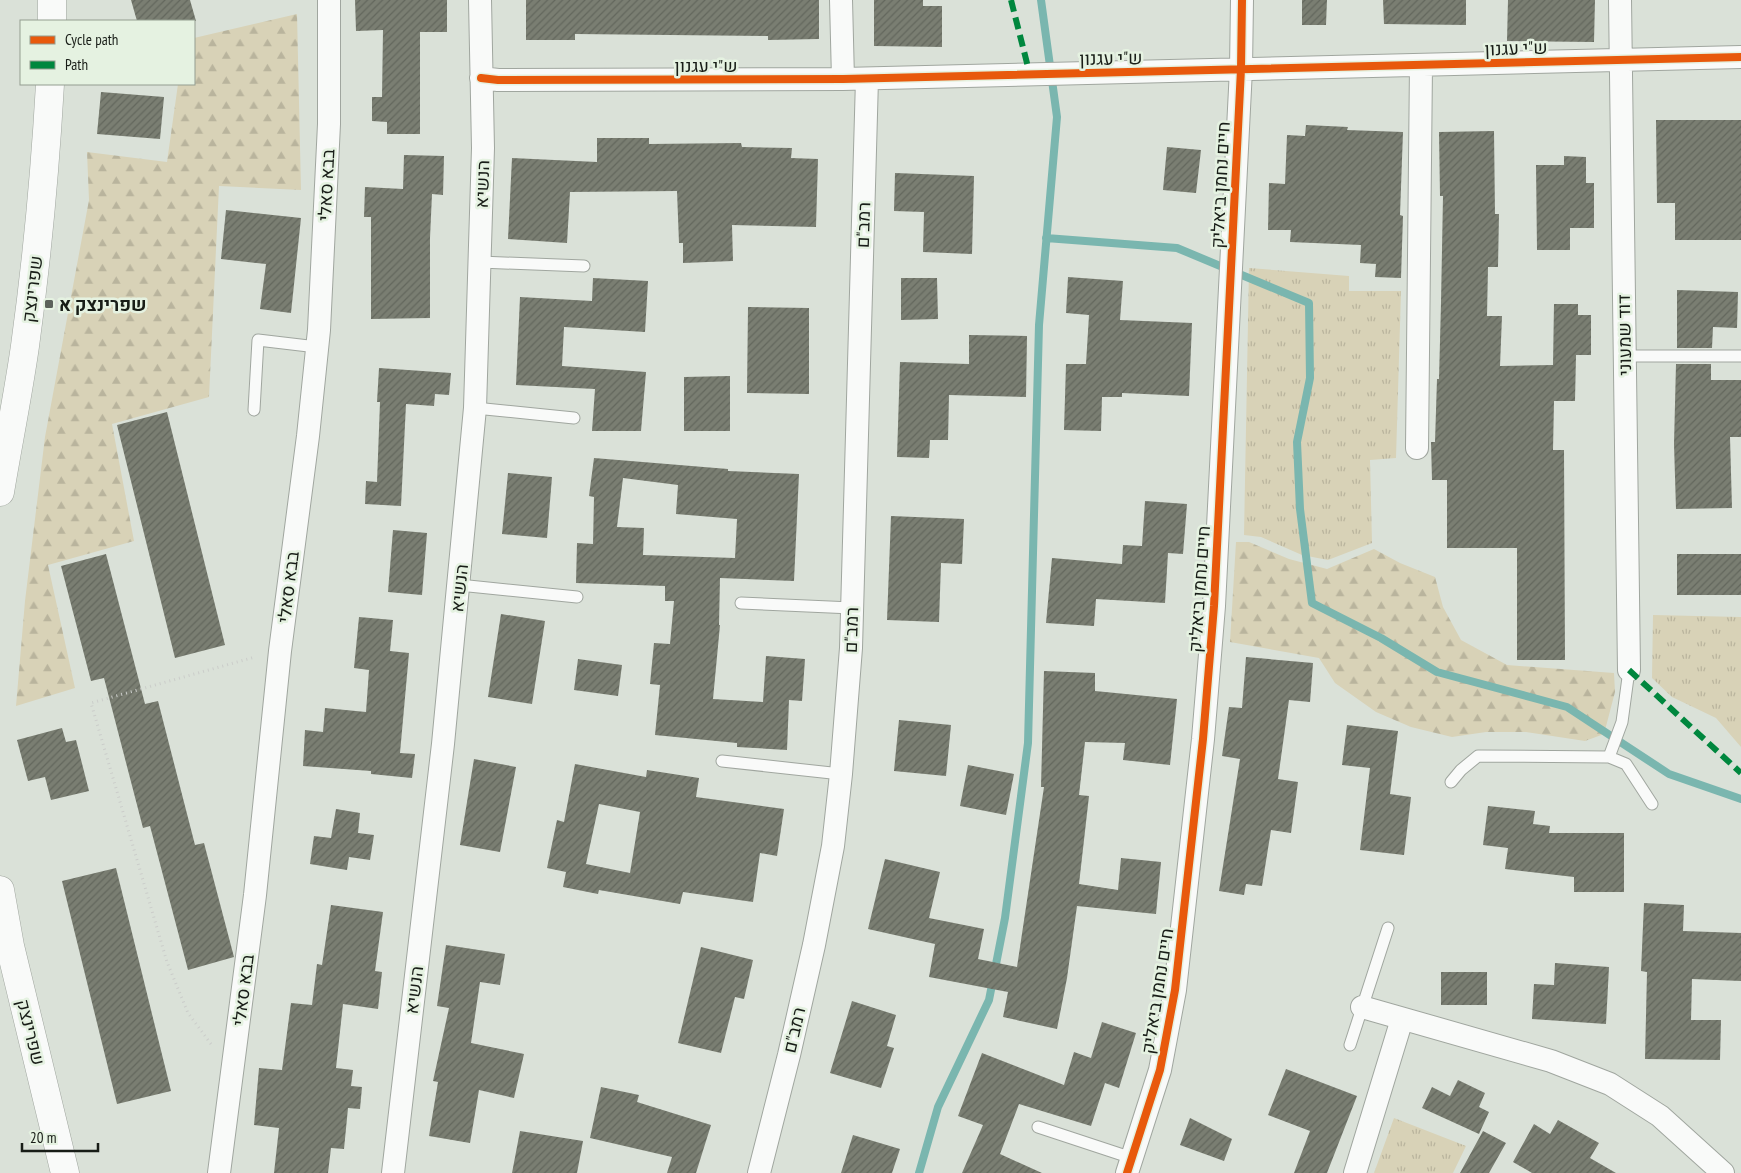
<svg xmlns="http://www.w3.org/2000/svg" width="1741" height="1173" viewBox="0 0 1741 1173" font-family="'PT Sans Narrow',Heebo,sans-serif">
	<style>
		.grass { fill: url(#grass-tufts) }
		.forest { fill: url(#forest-firs) }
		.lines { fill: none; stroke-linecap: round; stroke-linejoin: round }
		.stream { stroke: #7ab6af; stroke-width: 8 }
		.building { fill: url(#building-hatch); fill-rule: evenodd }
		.lane-casing { stroke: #a0a69f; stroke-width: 13 }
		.street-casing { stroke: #a0a69f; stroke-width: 24 }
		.secondary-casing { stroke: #a0a69f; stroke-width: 29 }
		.path { stroke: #cbcdca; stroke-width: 3; stroke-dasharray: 1 4; stroke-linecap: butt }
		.lane { stroke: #f9faf9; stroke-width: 11 }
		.street { stroke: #f9faf9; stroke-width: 22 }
		.secondary { stroke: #f9faf9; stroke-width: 28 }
		.quiet { stroke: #00873e; stroke-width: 6; stroke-dasharray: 12 6; stroke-linecap: butt }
		.cycleway-casing { stroke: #e5f2e1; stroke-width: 11 }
		.cycleway { stroke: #e8590c; stroke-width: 8 }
		.poi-dot { fill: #5c625b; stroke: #e5f2e1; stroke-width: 2 }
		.labels { text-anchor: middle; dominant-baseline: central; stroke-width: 5; stroke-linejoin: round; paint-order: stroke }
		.street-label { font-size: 18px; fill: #181d17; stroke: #e5f2e1 }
		.poi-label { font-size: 18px; font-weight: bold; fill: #181d17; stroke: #e5f2e1; text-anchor: start }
	</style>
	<defs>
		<pattern id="grass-tufts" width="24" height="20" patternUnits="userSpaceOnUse" patternTransform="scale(1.25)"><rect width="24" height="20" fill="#d8d2b7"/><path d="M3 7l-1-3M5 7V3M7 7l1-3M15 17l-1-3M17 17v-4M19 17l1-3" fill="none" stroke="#b9b49d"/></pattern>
		<pattern id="forest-firs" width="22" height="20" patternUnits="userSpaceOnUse" patternTransform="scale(1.25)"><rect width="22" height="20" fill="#d8d2b7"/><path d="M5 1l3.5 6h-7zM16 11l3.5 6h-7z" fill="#b9b49d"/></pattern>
		<pattern id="building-hatch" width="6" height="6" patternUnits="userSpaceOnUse" patternTransform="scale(1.25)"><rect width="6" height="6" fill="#7a7e72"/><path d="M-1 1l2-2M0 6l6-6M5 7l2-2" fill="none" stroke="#63675d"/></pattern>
	</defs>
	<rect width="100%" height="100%" fill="#dae1d8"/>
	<path class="grass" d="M1249 268 1349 276V291H1401L1396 458 1370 460 1372 543 1328 560 1302 555 1261 537 1244 535Z
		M1653 615 1741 617V747L1716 718 1672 697 1652 678Z
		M1394 1118 1466 1146 1453 1173H1374Z"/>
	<path class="forest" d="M297 14 301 190 219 186 209 397 112 424 134 541 48 565 75 688 16 706 25 601 45 437 89 200 87 152 167 162 178 84H194V38Z
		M1236 542H1249L1289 559 1327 569 1374 549 1400 563 1435 577 1443 607 1461 640 1507 665 1614 673 1615 692 1604 734 1585 741 1526 732H1486L1452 737 1411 727 1376 712 1335 683 1319 658 1230 642Z"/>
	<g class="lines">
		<path class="stream" d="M1046 238 1177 248 1309 303 1310 378 1297 442 1300 509 1312 603 1381 638 1437 672 1567 707 1669 774 1741 799
			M919 1173 938 1107 989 1000 1005 918 1028 743 1039 325 1057 117 1041 0"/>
	</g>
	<path class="building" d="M131 0H190L196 21H137Z
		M355 0H447V32H420V134H387V122L372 121V97H382L383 30 356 31Z
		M526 0H819V39L768 40V36L575 34V40H526Z
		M874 0H923V6H942V47L874 46Z
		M1302 0H1327L1326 25H1302Z
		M1383 0H1466V25L1384 24Z
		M1508 0H1595L1594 42 1507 41Z
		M101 92 164 97 160 139 97 134Z
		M1656 120H1741V240H1675V203H1657Z
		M1306 125 1348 127 1347 130 1403 132 1400 215 1403 216 1401 278 1375 277 1376 264 1360 263 1361 245 1290 242 1291 230H1268L1269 183 1285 184 1287 135 1305 136Z
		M1494 131 1495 214H1499L1498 267H1488L1487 316H1502L1500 366 1553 365 1554 304H1578V315H1591V355H1576L1575 401H1554L1553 450H1564L1565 660H1517V548H1447V480H1432L1431 442H1435L1437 379H1439L1441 303 1443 196H1440L1439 132Z
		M597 138H649V144L741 143 742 147 792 148 791 158 818 159 816 227 732 225 733 261 683 263V243H679L677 191 570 192 567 243 508 239 512 158 597 162Z
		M1167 147 1201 150 1196 193 1163 190Z
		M404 155 444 156 443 195 432 194 430 238V318L371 319V217H364L365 187 403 189Z
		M1564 156 1586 157V183H1594V228H1570V250H1537L1536 165H1564Z
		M895 173 974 176 972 254 923 252 924 212 894 211Z
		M226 210 301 218 291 313 260 309 266 264 221 259Z
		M1068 277 1123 281 1120 320 1192 323 1189 396 1122 393V397H1102L1101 431 1064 430 1066 364H1086L1089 315 1066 313Z
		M593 278 648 281 645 332 564 327 562 366 646 372 641 431H592L595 389 516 385 520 297 592 301Z
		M901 278H937L938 319 901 320Z
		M1677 290 1738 292 1737 328 1713 327 1712 348H1677Z
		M748 307 809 308V394L747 393Z
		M969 335 1027 336 1026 397 949 395 948 440H930L929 458 897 457 900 362 969 364Z
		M1676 364H1711V380H1741V437H1730L1732 508 1676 509 1674 444Z
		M379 368 451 373 449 395 435 394 434 406 406 404 401 506 365 504 366 481 377 482 380 402H377Z
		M730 376V431H684V377Z
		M167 412 225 645 175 658 117 425Z
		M594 458 728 469V471L799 474 794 581 720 578 719 625H720L713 699 763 702 766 656 805 659 802 701 789 700 787 750 737 747V743L655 735 660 685 650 684 654 643 670 644 674 601H665V586L576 583 577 543 593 544 594 497 589 496ZM623 478 678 485 676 514 737 519 735 558 643 555 644 528 617 527Z
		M508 473 552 477 547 538 502 534Z
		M1145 501 1187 504 1183 554 1168 553 1165 603 1096 599 1094 626 1046 623 1052 558 1122 564 1123 545 1142 546Z
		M891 516 964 519 962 564 941 563 939 622 887 620Z
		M393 530 427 533 422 595 388 592Z
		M106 554 145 704 158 701 195 845 204 843 234 957 188 970 150 826 143 828 104 678 91 681 61 566Z
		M1677 554H1741V595H1677Z
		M501 614 545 621 532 704 488 697Z
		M359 617 393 620 390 651 409 653 400 753 415 754 412 778 371 774V771L303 766 305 730 323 732 325 708 366 712 369 670 354 668Z
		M1246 657 1313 663 1310 702 1289 700 1278 779 1298 782 1291 833 1271 830 1262 886 1246 884 1244 895 1219 891 1240 759 1222 756 1229 707 1242 708Z
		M578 659 622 665 618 696 574 690Z
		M1044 671 1095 673V691L1177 699 1170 765 1123 760 1125 743 1085 742 1079 795 1089 796 1079 884 1118 890 1121 858 1161 862 1156 914 1077 906 1067 978 1057 1029 1003 1017 1008 992 929 977 935 944 868 929 885 859 940 872 929 918 984 929 978 959 1017 967 1044 787H1041Z
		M899 720 951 725 946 776 894 771Z
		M1347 725 1398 731 1390 794 1411 797 1404 855 1360 850 1370 768 1342 765Z
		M62 728 66 742 76 740 89 791 51 800 45 777 28 781 17 740Z
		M474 759 516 767 500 852 460 845Z
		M575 764 646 777 647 770 699 778 696 797 784 809 777 856 760 853 753 902 683 892 680 904 599 890 598 894 563 887 566 872 547 868 557 820 564 822ZM599 804 640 812 630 873 586 864Z
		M968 765 1014 774 1006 815 960 806Z
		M1488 806 1535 811 1533 824 1550 826 1549 833H1624V892H1574V877L1505 869 1508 848 1483 845Z
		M336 809 360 813 358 833 374 835 370 860 349 857 347 870 310 864 314 836 331 838Z
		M116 868 171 1091 117 1104 62 881Z
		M1644 903 1684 905 1683 931 1741 933V981L1692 979 1691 1020H1721L1720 1060 1645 1059 1647 972 1641 971Z
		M331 905 383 912 375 971 382 972 378 1009 343 1004 336 1068 353 1070 351 1086 362 1087 360 1109 348 1108 344 1149 331 1148 328 1173H274L279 1128 254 1125 259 1068 282 1070 291 1003 312 1005 317 964 322 965Z
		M446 945 505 954 500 985 480 982 471 1043 524 1054 514 1098 479 1090 470 1143 429 1136 438 1082 433 1081 449 1008 437 1006Z
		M701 947 753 960 744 999 735 997 721 1053 678 1043Z
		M1555 963 1609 967 1606 1024 1532 1019 1534 984 1554 985Z
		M1441 972H1487V1005H1441Z
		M852 1001 896 1015 887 1046 894 1048 881 1088 830 1073Z
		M1102 1022 1136 1033 1119 1088 1105 1083 1091 1126 1019 1104 1000 1154 1042 1173H962L983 1125 958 1116 982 1053 1064 1085 1074 1052 1091 1058Z
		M1286 1069 1357 1096 1327 1173H1294L1310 1131 1268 1115Z
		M1458 1080 1485 1093 1479 1107 1489 1112 1479 1134 1422 1108 1432 1087 1450 1096Z
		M601 1087 639 1095 637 1102 711 1125 696 1173H667L672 1157 590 1138Z
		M1190 1118 1232 1139 1224 1161 1180 1145Z
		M1558 1120 1599 1143 1590 1158 1616 1173H1532L1513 1162 1534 1124 1550 1134Z
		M520 1131 583 1141 577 1173H512Z
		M1483 1131 1506 1143 1489 1173H1460Z
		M853 1135 900 1149 892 1173H841Z"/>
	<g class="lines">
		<g class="lane-casing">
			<path id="lane" d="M480 262 584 266
				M1625 356H1741
				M475 408 574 418
				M254 410 258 340 317 347
				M459 585 577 597
				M741 603 852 608
				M1609 757 1622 722 1629 670
				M722 761 841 774
				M1451 782 1461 770 1478 756 1609 757 1626 764 1652 804
				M1350 1045 1388 928
				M1038 1127 1132 1158"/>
		</g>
		<g class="street-casing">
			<path id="street" d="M841 0 843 79
				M1620 0 1629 670
				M481 78 498 80 843 79 1741 57
				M1417 448 1421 65
				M1362 1007 1551 1061 1610 1084 1660 1116 1723 1173
				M219 1173 255 895 280 651 308 436 319 330 329 124V0
				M393 1173 443 744 475 408 483 148 480 0
				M759 1173 789 1055 814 945 833 846 841 774 851 648 867 79
				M1127 1173 1160 1070 1175 990 1203 739 1214 606 1241 69 1242 0
				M1355 1173 1402 1019"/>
		</g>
		<g class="secondary-casing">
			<path id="secondary" d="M52 21V0
				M0 492C8 444 18 395 25 346 37 259 45 172 50 84
				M0 890 10 946 65 1173"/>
		</g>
		<path class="path" d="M211 1044 188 1013 167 962 91 703 255 657"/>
		<use href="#lane" class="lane"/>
		<use href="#street" class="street"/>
		<use href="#secondary" class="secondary"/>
		<path class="quiet" d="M1011 0 1030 75
			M1629 670 1741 773"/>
		<g class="cycleway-casing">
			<path id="cycleway" d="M481 78 498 80 843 79 1741 57
				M1127 1173 1160 1070 1175 990 1203 739 1214 606 1241 69 1242 0"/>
		</g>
		<use href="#cycleway" class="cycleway"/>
	</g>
	<rect class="poi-dot" x="44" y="299" width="10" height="10" rx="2.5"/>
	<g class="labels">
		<g class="street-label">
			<text transform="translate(1516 48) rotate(-2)">ש"י עגנון</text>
			<text transform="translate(1111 58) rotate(-1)">ש"י עגנון</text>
			<text x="706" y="65">ש"י עגנון</text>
			<text transform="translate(482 184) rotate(-88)">הנשיא</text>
			<text transform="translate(326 185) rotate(-87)">בבא סאלי</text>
			<text transform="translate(1220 185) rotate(-87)">חיים נחמן ביאליק</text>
			<text transform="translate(863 225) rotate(-88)">רמב"ם</text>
			<text transform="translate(32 289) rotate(-83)">שפרינצק</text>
			<text transform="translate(1624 335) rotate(-91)">דוד שמעוני</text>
			<text transform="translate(288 587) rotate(-83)">בבא סאלי</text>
			<text transform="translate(459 588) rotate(-84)">הנשיא</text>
			<text transform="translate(1199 589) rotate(-86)">חיים נחמן ביאליק</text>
			<text transform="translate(851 630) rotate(-88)">רמב"ם</text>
			<text transform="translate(243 990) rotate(-83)">בבא סאלי</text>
			<text transform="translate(414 990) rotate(-83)">הנשיא</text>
			<text transform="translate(1157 991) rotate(-81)">חיים נחמן ביאליק</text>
			<text transform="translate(794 1030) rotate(-77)">רמב"ם</text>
			<text transform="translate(31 1032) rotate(76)">שפרינצק</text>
		</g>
		<g class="poi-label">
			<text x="59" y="304">שפרינצק א</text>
		</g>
	</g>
	<rect x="20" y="20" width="175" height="65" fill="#e5f2e1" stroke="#939d90"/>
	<rect x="30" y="36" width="25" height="8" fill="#e8590c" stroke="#939d90"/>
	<text x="65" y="45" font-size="15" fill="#181d17">Cycle path</text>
	<rect x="30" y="61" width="25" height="8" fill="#00873e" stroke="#939d90"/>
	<text x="65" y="70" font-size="15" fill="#181d17">Path</text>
	<path d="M22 1143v8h76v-8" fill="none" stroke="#181d17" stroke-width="2.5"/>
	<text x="30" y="1143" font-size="15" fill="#181d17" stroke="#e5f2e1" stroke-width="4" paint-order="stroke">20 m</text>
</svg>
